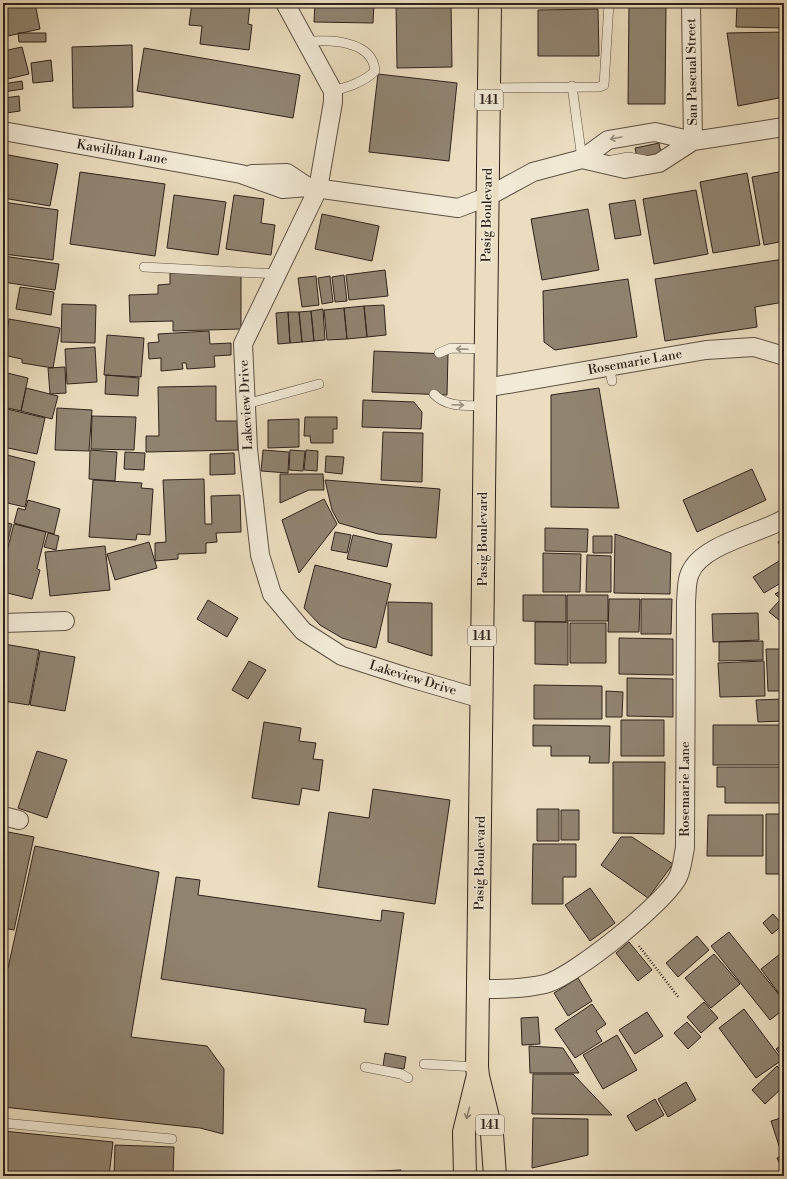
<svg xmlns="http://www.w3.org/2000/svg" width="787" height="1179" viewBox="0 0 787 1179" font-family="'Libre Bodoni',serif">
	<style>
		.building { fill: #908471; stroke: #2e221b }
		.lines { fill: none; stroke-linecap: round; stroke-linejoin: round }
		.lane-casing { stroke: #5d5144; stroke-width: 10 }
		.street-casing { stroke: #5d5144; stroke-width: 20 }
		.primary-casing { stroke: #2e221b; stroke-width: 24 }
		.path { stroke: #2e221b; stroke-width: 2.5; stroke-dasharray: 1 2; stroke-linecap: butt }
		.lane { stroke: #f2ead6; stroke-width: 9 }
		.street { stroke: #f2ead6; stroke-width: 18 }
		.primary { stroke: #ebdec0; stroke-width: 22 }
		.oneway { stroke: #9a9082 }
		.oneway2 { stroke: #8c806e }
		.labels { text-anchor: middle; dominant-baseline: central; stroke-width: 3; stroke-linejoin: round; paint-order: stroke }
		.shield { fill: #f2ead6; stroke: #695e53; stroke-width: 1 }
		.shield-label { font-size: 12px; font-weight: bold; fill: #2e221b }
		.street-label { font-size: 13px; fill: #2e221b; stroke: #f2ead6 }
	</style>
	<rect width="100%" height="100%" fill="#ebdec0"/>
	<filter id="stains"><feTurbulence type="fractalNoise" baseFrequency=".005" numOctaves="4"/><feColorMatrix values="0 0 0 0 .2 0 0 0 0 .09 0 0 0 0 .02 0 0 0 .5 -.17"/></filter>
	<radialGradient id="worn" r=".72"><stop offset=".6" stop-color="#630" stop-opacity="0"/><stop offset="1" stop-color="#630" stop-opacity=".3"/></radialGradient>
	<path class="building" d="M3 3H35L40 29 3 37Z
		M192 3 250 4 248 24 252 25 249 50 200 44 202 26 189 25Z
		M315 3H374L373 23 314 22Z
		M396 3H451L452 67 397 68Z
		M629 3H666L665 104H628Z
		M737 3H784V28L736 27Z
		M598 9 599 56H538V10Z
		M784 32V97L738 106 727 33Z
		M18 33H46V42H19Z
		M132 45 133 107 73 108 72 47Z
		M22 47 29 74 3 80V51Z
		M144 48 300 75 293 118 137 91Z
		M51 60 53 81 33 83 31 63Z
		M378 74 457 83 449 161 369 152Z
		M22 81 23 89 3 92V84Z
		M19 96 20 111 6 113 4 98Z
		M659 143 661 153 637 158 635 148Z
		M3 154 58 164 50 206 3 198Z
		M784 171V241L764 245 752 177Z
		M80 172 165 184 155 256 70 244Z
		M747 173 760 245 713 253 700 182Z
		M696 190 708 254 654 264 643 199Z
		M174 195 226 202 218 255 167 248Z
		M234 195 264 199 261 223 275 225 271 255 226 249Z
		M635 200 641 235 615 239 609 204Z
		M3 202 58 210 53 260 3 254Z
		M588 209 599 270 542 280 531 219Z
		M322 214 379 226 372 261 315 249Z
		M3 256 59 264 55 290 3 282Z
		M784 259V302L755 307 757 327 665 341 655 279Z
		M385 270 388 296 349 300 346 275Z
		M170 273 241 276V329L173 331V321L130 322 129 295 158 294V285L170 284Z
		M344 275 347 301 335 302 332 277Z
		M316 276 319 305 302 307 298 278Z
		M330 276 333 302 322 304 318 278Z
		M628 279 637 337 555 350 544 342 543 291Z
		M20 287 54 292 51 315 16 309Z
		M62 304 96 305 95 343 61 342Z
		M384 305 386 335 367 337 364 306Z
		M364 306 367 337 347 339 344 308Z
		M344 308 347 339 327 340 324 310Z
		M323 309 325 340 314 341 311 311Z
		M311 311 314 341 302 342 299 312Z
		M288 312 290 343 278 344 276 313Z
		M288 312H299L302 342 290 343Z
		M9 319 60 328 53 368 22 363V359L3 355Z
		M209 331 210 344 231 343V355L214 356 215 367 187 369 186 363H182L183 369 161 371V358L149 359 148 343 159 342 158 334Z
		M107 335 144 338 141 377 104 375Z
		M95 347 97 382 67 384 65 349Z
		M374 351 448 354 447 395 372 392Z
		M65 367 66 393 50 394 48 368Z
		M3 372 28 378 21 411 3 407Z
		M106 375 139 378 138 396 105 394Z
		M216 386V421H237L238 450 146 452V436H159L158 387Z
		M26 388 58 396 52 419 21 411Z
		M599 388 619 508 551 507V395Z
		M363 400 414 402 422 412 421 429 362 427Z
		M3 408 45 418 37 454 3 447Z
		M57 408 92 410 89 451 55 450Z
		M92 416 136 417 134 450 91 449Z
		M305 417H337V429H333V443H311L310 436H304Z
		M299 419V447L268 448V420Z
		M383 432 423 433 422 482 381 480Z
		M90 450 117 452 115 481 89 479Z
		M263 450 289 452 288 473 261 471Z
		M290 450 305 451 303 471 289 470Z
		M306 450 318 451 317 471 304 470Z
		M125 452 145 453 144 470 124 469Z
		M234 453 235 474 210 475V454Z
		M3 454 35 462 25 507 3 502Z
		M326 456 344 457 342 474 325 472Z
		M752 469 766 500 697 532 683 500Z
		M280 474H323L324 490H309L280 503Z
		M204 479 205 524H212L211 496 240 495 241 532 216 533 217 542 206 543V553L178 554V559L155 561V543L166 542 163 480Z
		M93 480 142 483 141 488 153 489 150 535 137 534 136 540 89 537Z
		M325 480 440 489 436 538 378 534 339 523 332 510Z
		M324 499 337 524 299 573 282 520Z
		M28 500 60 509 54 534 14 523 18 508 25 510Z
		M3 522 12 524 3 560Z
		M14 524 46 532 37 569 40 570 32 599 3 592V566Z
		M545 528 588 529 587 552 545 551Z
		M335 532 351 535 347 553 331 550Z
		M48 533 59 536 56 550 44 547Z
		M615 534 671 553 670 594 614 593Z
		M353 535 392 544 387 567 347 559Z
		M593 536H612V553H593Z
		M784 538V552L778 542Z
		M149 542 157 568 115 580 107 554Z
		M105 546 110 590 50 596 45 552Z
		M543 553 581 554 580 592H543Z
		M587 555 611 556V592H586Z
		M784 558V581L764 593 753 577Z
		M315 565 391 584 376 648 342 638 320 625 304 608Z
		M784 589V602L775 594Z
		M523 595H566V622L523 621Z
		M567 595H608V621H567Z
		M609 599H640L639 632H608Z
		M641 599H672L671 634H641Z
		M208 600 238 618 227 637 197 619Z
		M779 601 784 606V624L769 612Z
		M388 602 432 603V656L388 642Z
		M758 613 759 640 713 642 712 614Z
		M535 622H568V665L535 664Z
		M570 623H606V663H570Z
		M619 638 673 639V675L619 674Z
		M763 641V660L719 661V642Z
		M4 644 39 650 29 705 3 701Z
		M766 649H784V691H768Z
		M40 651 75 657 65 711 30 705Z
		M249 661 266 670 248 699 232 690Z
		M764 661 765 696 720 697 718 663Z
		M627 678 673 679V717L627 716Z
		M534 685 602 686V719H534Z
		M606 691 623 692 622 717H606Z
		M784 699V721L758 722 756 700Z
		M621 720H664V756H621Z
		M264 722 301 728 299 741 316 743 313 759 323 760 319 791 302 788 299 805 252 798Z
		M533 725 610 726 609 763H589L590 756H551V746H533Z
		M713 725H783L782 765H713Z
		M37 751 67 760 47 818 18 808Z
		M613 762H665L664 834 613 833Z
		M717 767H780V803H725V787H717Z
		M373 789 450 800 435 904 318 887 329 812 369 818Z
		M537 809H559V841H537Z
		M561 810H579V840H561Z
		M766 814H784V874H766Z
		M708 815H763V856H707Z
		M3 831 34 837 14 930 3 928Z
		M621 837H632L673 864 648 898 601 865Z
		M533 844H576V877H563V904H532Z
		M35 846 159 872 131 1037 207 1046 224 1069 223 1134 200 1128 3 1107V968H8Z
		M176 877 200 880 198 895 381 921 382 910 404 913 388 1025 364 1022 366 1009 161 979Z
		M590 888 615 923 590 941 565 905Z
		M773 914 783 925 772 934 763 923Z
		M729 932 784 1001V1009L770 1020 711 946Z
		M697 936 709 950 678 977 666 963Z
		M629 942 652 970 638 981 616 953Z
		M714 954 740 984 711 1008 685 978Z
		M780 954 784 960V991L780 995 761 969Z
		M578 978 592 1001 568 1016 554 993Z
		M704 1002 718 1018 701 1033 687 1017Z
		M592 1004 606 1024 596 1031 602 1041 575 1058 555 1029Z
		M744 1009 782 1060 756 1078 719 1028Z
		M647 1012 663 1036 635 1054 619 1030Z
		M538 1017 540 1044 522 1045 521 1018Z
		M687 1022 701 1037 688 1049 674 1033Z
		M617 1035 637 1070 603 1089 583 1055Z
		M784 1043V1059L776 1049Z
		M529 1046 563 1048 579 1073H530Z
		M385 1053 406 1057 404 1069 383 1066Z
		M777 1066 784 1073V1086L765 1104 752 1090Z
		M533 1074H573L612 1115 532 1114Z
		M686 1082 696 1100 668 1117 658 1099Z
		M655 1099 664 1115 636 1131 627 1116Z
		M784 1117V1154L782 1155 771 1121Z
		M533 1118 588 1119V1155L532 1168Z
		M3 1131 113 1142 109 1176H3Z
		M115 1145 174 1147 173 1176H114Z
		M784 1156V1173L777 1158Z
		M401 1170V1176H263Z"/>
	<g class="lines">
		<g class="lane-casing">
			<path id="lane" d="M305 42C328 39 373 40 375 71 364 82 348 87 333 91
				M572 86 582 159
				M490 88 599 87 604 85 609 3
				M607 161 628 157 645 160
				M144 267 277 274
				M439 353 451 348 485 349
				M609 366 612 381
				M434 394C447 408 467 405 484 406
				M246 404 319 384
				M424 1064 477 1067
				M365 1067 401 1074 408 1078
				M3 1123 172 1139"/>
		</g>
		<g class="street-casing">
			<path id="street" d="M285 3 333 91V102L318 189 243 344 248 449 260 555 272 594 303 631 342 656 407 677 482 699
				M691 3 693 141
				M3 131 241 174 283 189 308 187 458 208 487 197 533 172 582 159 608 140 655 132 693 141 784 127
				M582 159 625 169 659 163 693 141
				M252 174 287 173 308 187
				M485 388 706 350 754 347 784 356
				M3 623 65 621
				M3 816 19 820
				M479 989C501 989 523 989 545 984 573 977 665 903 678 877 682 869 683 857 685 848L686 601C687 593 686 581 690 573 702 544 759 534 784 519"/>
		</g>
		<g class="primary-casing">
			<path id="primary" d="M490 3 477 1067 478 1076 492 1134 495 1176
				M465 1176 464 1132 477 1079"/>
		</g>
		<path class="path" d="M639 946 679 998"/>
		<use href="#lane" class="lane"/>
		<use href="#street" class="street"/>
		<use href="#primary" class="primary"/>
	</g>
	<defs><path id="oneway-shaft" d="M-6 0H5M1.5-3L5.5 0L1.5 3" fill="none" stroke-width="1.6" stroke-linecap="round" stroke-linejoin="round"/></defs>
	<g class="oneway">
		<use href="#oneway-shaft" transform="translate(616 138) rotate(170)"/>
		<use href="#oneway-shaft" transform="translate(462 349) rotate(-178)"/>
		<use href="#oneway-shaft" transform="translate(458 405) rotate(2)"/>
	</g>
	<use class="oneway2" href="#oneway-shaft" transform="translate(468 1113) rotate(104)"/>
	<g class="labels">
		<g class="shield">
			<rect x="475" y="90" width="28" height="20" rx="3"/>
			<rect x="468" y="626" width="28" height="20" rx="3"/>
			<rect x="476" y="1115" width="28" height="20" rx="3"/>
		</g>
		<g class="shield-label">
			<text x="489" y="100">141</text>
			<text x="482" y="636">141</text>
			<text x="490" y="1125">141</text>
		</g>
		<g class="street-label">
			<text transform="translate(692 72) rotate(-91)">San Pascual Street</text>
			<text transform="translate(122 152) rotate(10)">Kawilihan Lane</text>
			<text transform="translate(487 215) rotate(-89)">Pasig Boulevard</text>
			<text transform="translate(635 362) rotate(-10)">Rosemarie Lane</text>
			<text transform="translate(246 405) rotate(-93)">Lakeview Drive</text>
			<text transform="translate(483 539) rotate(-90)">Pasig Boulevard</text>
			<text transform="translate(413 678) rotate(17)">Lakeview Drive</text>
			<text transform="translate(685 789) rotate(-90)">Rosemarie Lane</text>
			<text transform="translate(480 863) rotate(-89)">Pasig Boulevard</text>
		</g>
	</g>
	<rect width="787" height="1179" fill="none" stroke="#ebdec0" stroke-width="16"/>
	<rect x="4" y="4" width="779" height="1171" fill="none" stroke="#2e221b" stroke-width="2"/>
	<rect x="8" y="8" width="771" height="1163" fill="none" stroke="#2e221b"/>
	<rect width="100%" height="100%" filter="url(#stains)"/>
	<rect width="100%" height="100%" fill="url(#worn)"/>
</svg>
